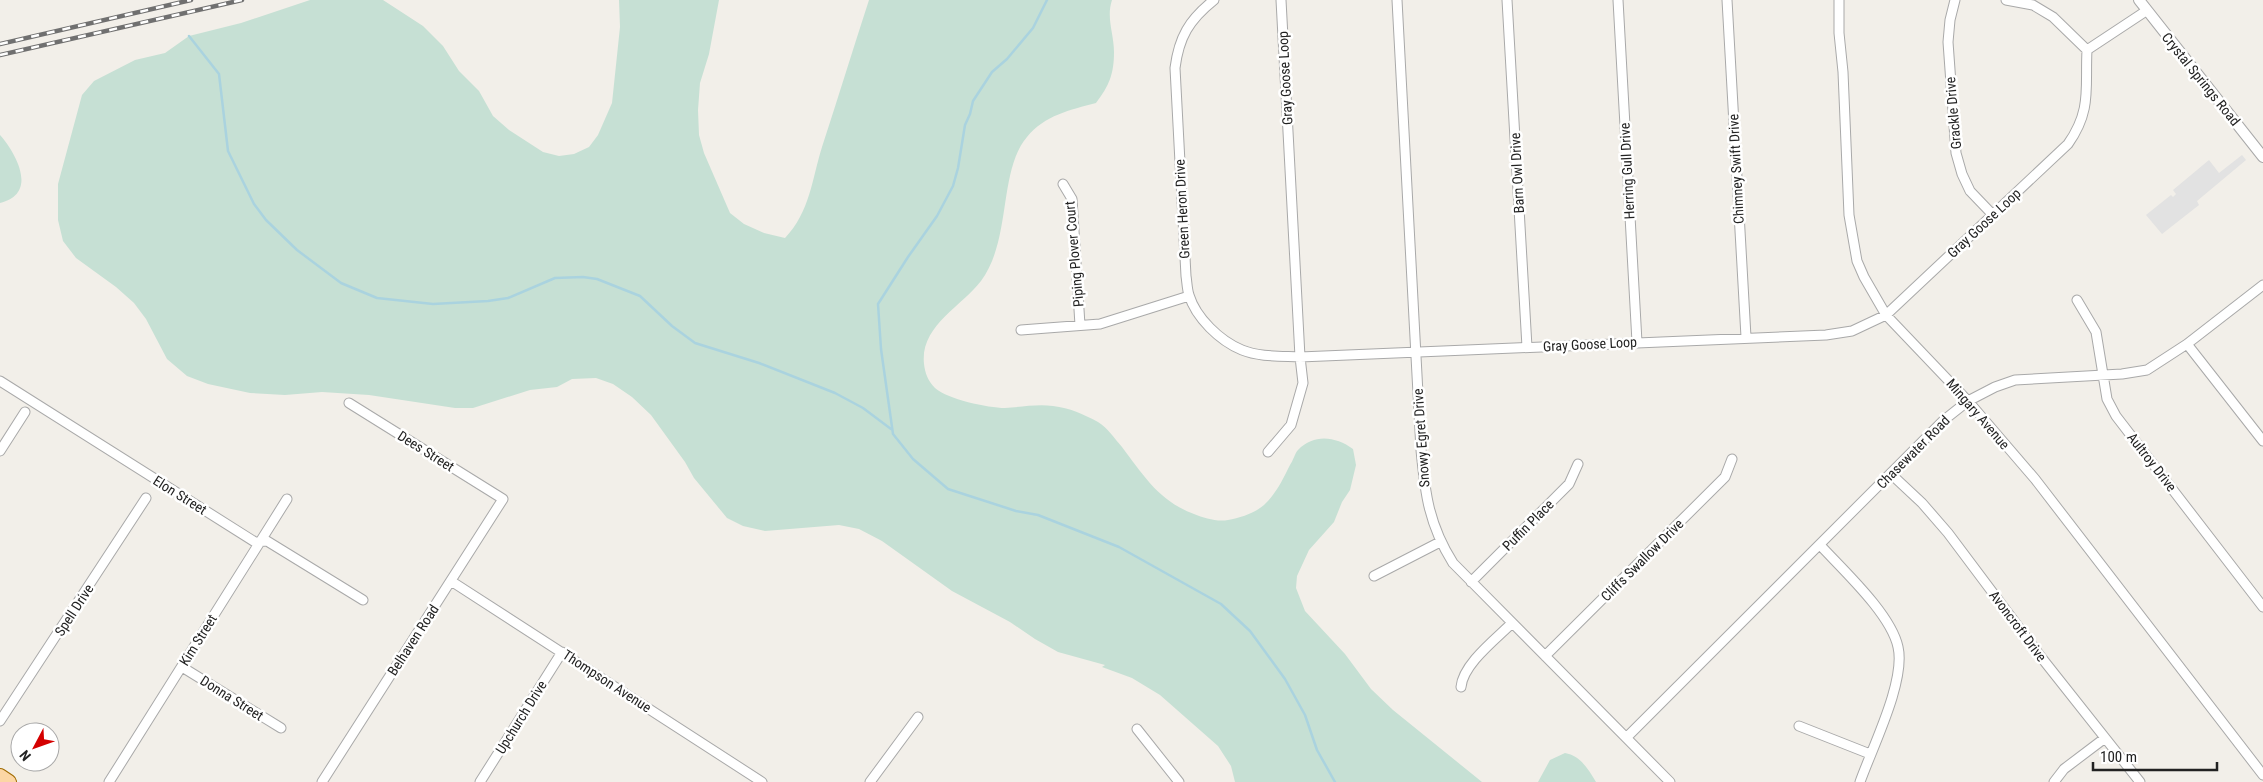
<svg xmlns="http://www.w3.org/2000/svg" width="2263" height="782" viewBox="0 0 2263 782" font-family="'Roboto Condensed',sans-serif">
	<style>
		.wetland { fill: #c6e0d4 }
		.parking { fill: #e2e2e2 }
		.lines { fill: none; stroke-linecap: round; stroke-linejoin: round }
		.stream { stroke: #aad3df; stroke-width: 2.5 }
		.minor-casing { stroke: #a9a9a9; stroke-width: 11 }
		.tertiary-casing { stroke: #a9a9a9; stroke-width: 12 }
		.primary-casing { stroke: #a06b00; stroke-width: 16 }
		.minor { stroke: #fff; stroke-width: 9 }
		.tertiary { stroke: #fff; stroke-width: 10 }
		.primary { stroke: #fcd6a4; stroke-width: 14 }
		.rail-casing { stroke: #707070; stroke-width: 4.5 }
		.rail { stroke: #fff; stroke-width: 2.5; stroke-dasharray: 8; stroke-linecap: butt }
		.labels { text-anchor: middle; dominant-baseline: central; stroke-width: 5; stroke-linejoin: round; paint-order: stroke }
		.street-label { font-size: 14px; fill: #222; stroke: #fff }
	</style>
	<rect width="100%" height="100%" fill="#f2efe9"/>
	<path class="wetland" d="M310 0H383L423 26 443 46 459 71 479 91 493 116 509 130 543 152 559 156 574 154 589 147 598 135 612 103 620 27 619 0H719L709 54 700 83 698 110 699 135 704 153 730 213 744 224 764 233 785 238C810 212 812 179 822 147 838 98 853 49 869 0H1112C1106 18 1114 34 1114 52 1114 74 1109 86 1096 103 1070 110 1045 115 1027 137 998 171 1012 239 981 281 961 307 920 326 924 364 925 373 928 381 935 388 947 399 988 408 1005 408 1021 407 1037 404 1053 406 1070 408 1083 414 1098 422 1108 428 1114 438 1122 447 1144 476 1159 501 1194 514 1204 518 1217 522 1228 520 1240 518 1255 513 1264 505 1276 494 1283 479 1290 465 1293 461 1295 453 1298 450 1315 433 1336 437 1353 449L1356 465 1350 490 1342 502 1334 522 1309 550 1297 576 1296 588 1305 611 1345 654 1371 689 1393 710 1482 782H1235L1231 766 1218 746 1160 695 1132 678 1102 667 1105 665 1058 652 1035 639 1010 622 952 591 882 541 859 529 839 525 765 531 743 526 727 518 694 478 685 462 651 415 632 397 613 384 596 378 572 379 557 387 530 390 473 408H455L369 395 322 392 285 395 250 393 208 384 187 376 167 359 146 319 134 303 116 287 76 258 63 241 58 220V184L82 95 94 81 135 60 165 53 189 36 241 23Z
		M0 135C16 153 39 194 0 203Z
		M1565 753C1581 756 1588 769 1596 782H1538L1550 760Z"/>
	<path class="parking" d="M2242 155 2246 160 2197 201 2199 205 2162 234 2146 215 2171 195 2173 197 2176 194 2173 190 2209 160 2219 173Z"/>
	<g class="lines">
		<path class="stream" d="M1047 0 1033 28 1007 59 992 72 973 101 970 114 965 125 958 168 953 186 937 216 908 257 878 304 881 349 893 434 913 459 948 489 1016 511 1038 515 1119 547 1221 604 1250 631 1285 679 1305 715 1317 750 1335 782
			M189 36 219 74 228 151 254 204 266 220 297 250 341 283 377 298 433 304 488 301 508 298 555 278 583 277 597 279 640 296 672 326 695 343 759 363 835 393 863 408 891 429"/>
		<g class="minor-casing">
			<path id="minor" d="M1214 0C1189 20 1179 37 1175 68L1186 276C1187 282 1187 289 1189 295 1196 318 1220 341 1242 350 1259 357 1281 356 1300 357L1303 383 1291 425 1268 452
				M1281 0 1300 357 1826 335 1852 331 1886 315 2068 144C2092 110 2085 88 2087 50
				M1397 0 1421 450C1425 494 1429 525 1453 563L1670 782
				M1507 0 1527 347
				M1618 0 1637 342
				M1727 0 1746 337
				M1839 0V33L1843 72 1849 215 1857 261 1864 277 1886 315 1968 401 2035 479 2263 775
				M1955 0 1950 20 1948 42 1956 153 1962 174 1970 191 1993 215
				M2006 0 2033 5 2053 17 2087 50
				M2087 50 2146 11
				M1063 184 1072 199 1080 325
				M2077 300 2096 332 2107 399 2116 416 2263 607
				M1021 330 1100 324 1189 296
				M2187 344 2263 441
				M0 381 255 542 267 541 363 600
				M0 451 25 412
				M1891 474 1922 503 1948 533 2041 657 2140 782
				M1820 545C1843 570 1891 614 1898 647 1906 681 1872 748 1860 782
				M1374 576 1440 542
				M451 581 762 782
				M1471 582 1569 484 1578 464
				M1545 656 1725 477 1732 459
				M182 667 281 728
				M1461 687C1463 664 1496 639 1512 623
				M0 721 146 498
				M1799 726 1870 754
				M1137 729 1179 782
				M1627 737 1944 420 1968 401 1995 387 2015 380 2122 374 2147 370 2187 344 2263 285
				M109 782 287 499
				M322 782 503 499 349 403
				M480 782 562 652
				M870 782 918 717
				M2054 782 2064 769 2105 738"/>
		</g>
		<g class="tertiary-casing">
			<path id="tertiary" d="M2139 0 2263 157"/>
		</g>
		<g class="primary-casing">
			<path id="primary" d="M0 776 9 782"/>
		</g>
		<use href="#minor" class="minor"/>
		<use href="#tertiary" class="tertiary"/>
		<use href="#primary" class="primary"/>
		<g class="rail-casing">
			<path id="rail" d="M0 44 191 0
				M0 55 242 0"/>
		</g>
		<use href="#rail" class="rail"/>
	</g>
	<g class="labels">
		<g class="street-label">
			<text transform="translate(1285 78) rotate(-93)">Gray Goose Loop</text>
			<text transform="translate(2201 79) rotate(51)">Crystal Springs Road</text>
			<text transform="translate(1953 113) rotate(-95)">Grackle Drive</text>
			<text transform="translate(1736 169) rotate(-93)">Chimney Swift Drive</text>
			<text transform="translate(1627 171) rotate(-93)">Herring Gull Drive</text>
			<text transform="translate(1517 173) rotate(-93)">Barn Owl Drive</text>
			<text transform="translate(1182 209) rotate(-93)">Green Heron Drive</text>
			<text transform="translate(1984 223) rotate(-43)">Gray Goose Loop</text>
			<text transform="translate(1074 254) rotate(-95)">Piping Plover Court</text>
			<text transform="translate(1590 344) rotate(-3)">Gray Goose Loop</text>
			<text transform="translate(1978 414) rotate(49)">Mingary Avenue</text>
			<text transform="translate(1421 438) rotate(-94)">Snowy Egret Drive</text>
			<text transform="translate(426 451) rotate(32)">Dees Street</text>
			<text transform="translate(1913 452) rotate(-45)">Chasewater Road</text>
			<text transform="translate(2152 462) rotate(52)">Aultroy Drive</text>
			<text transform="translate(180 495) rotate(32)">Elon Street</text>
			<text transform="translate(1528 525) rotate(-45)">Puffin Place</text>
			<text transform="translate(1642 560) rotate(-45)">Cliffs Swallow Drive</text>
			<text transform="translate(74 610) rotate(-57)">Spell Drive</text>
			<text transform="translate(2018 626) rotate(53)">Avoncroft Drive</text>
			<text transform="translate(198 640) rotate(-58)">Kim Street</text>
			<text transform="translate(413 640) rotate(-57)">Belhaven Road</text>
			<text transform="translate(607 681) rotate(33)">Thompson Avenue</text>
			<text transform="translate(232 698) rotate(32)">Donna Street</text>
			<text transform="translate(521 717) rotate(-58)">Upchurch Drive</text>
		</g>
	</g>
	<g transform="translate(35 747) rotate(229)"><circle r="24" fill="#ffffff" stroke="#a7a7a7"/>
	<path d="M0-4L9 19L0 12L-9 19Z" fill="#d40000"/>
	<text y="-8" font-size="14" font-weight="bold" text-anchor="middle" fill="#222222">N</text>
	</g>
	<path d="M2093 762v8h124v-8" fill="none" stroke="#222222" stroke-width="2.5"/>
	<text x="2100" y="762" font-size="15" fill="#222222" stroke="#ffffff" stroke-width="4" paint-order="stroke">100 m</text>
</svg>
